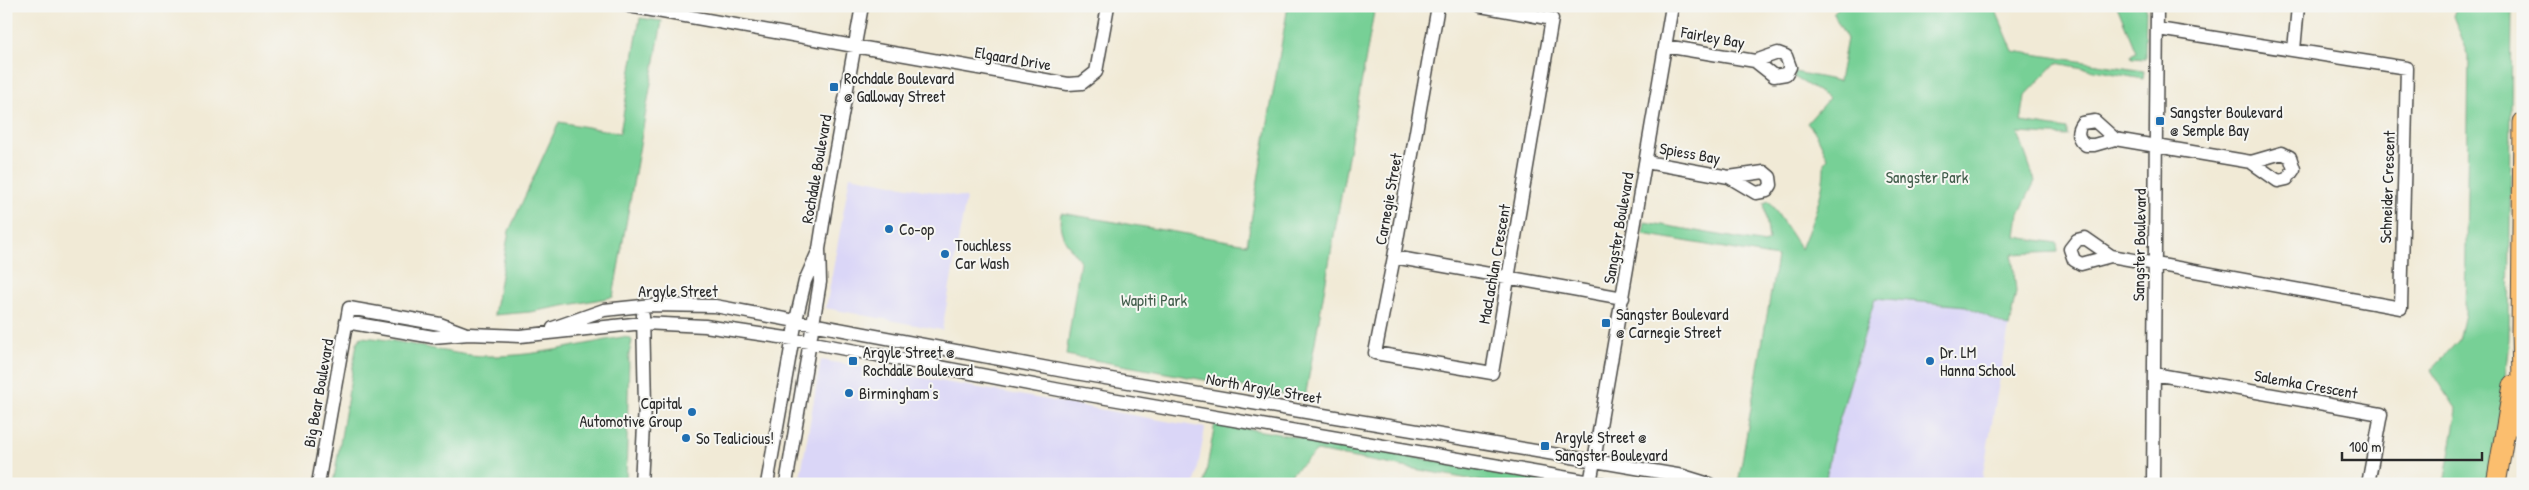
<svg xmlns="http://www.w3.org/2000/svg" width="2529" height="490" viewBox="0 0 2529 490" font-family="'Patrick Hand',sans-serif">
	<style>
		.built { fill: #dad6f7 }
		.green { fill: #77d096; stroke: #517e60 }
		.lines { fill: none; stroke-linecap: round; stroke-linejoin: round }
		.minor-casing { stroke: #494845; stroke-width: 15 }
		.highway-casing { stroke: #494845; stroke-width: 21 }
		.minor { stroke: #fff; stroke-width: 12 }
		.highway { stroke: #fbbe6e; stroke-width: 19 }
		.poi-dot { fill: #1f6fb2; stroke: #f6f6f2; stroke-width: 2 }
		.labels { text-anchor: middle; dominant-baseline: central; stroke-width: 4; stroke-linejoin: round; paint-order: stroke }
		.street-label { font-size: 16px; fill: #2b2b2b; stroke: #f6f6f2 }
		.poi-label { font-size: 16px; fill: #2b2b2b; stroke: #f6f6f2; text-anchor: start }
		.park-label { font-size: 16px; fill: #425d4b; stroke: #f6f6f2 }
	</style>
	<rect width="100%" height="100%" fill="#f6f6f2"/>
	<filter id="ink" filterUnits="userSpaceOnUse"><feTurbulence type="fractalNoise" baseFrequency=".02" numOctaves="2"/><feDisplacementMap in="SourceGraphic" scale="10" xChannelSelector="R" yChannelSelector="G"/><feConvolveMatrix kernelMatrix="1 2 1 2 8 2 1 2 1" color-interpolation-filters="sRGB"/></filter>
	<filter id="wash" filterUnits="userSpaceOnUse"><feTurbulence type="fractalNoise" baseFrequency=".0096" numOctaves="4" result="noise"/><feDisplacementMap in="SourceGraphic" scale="20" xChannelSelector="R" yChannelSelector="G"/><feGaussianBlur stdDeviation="1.12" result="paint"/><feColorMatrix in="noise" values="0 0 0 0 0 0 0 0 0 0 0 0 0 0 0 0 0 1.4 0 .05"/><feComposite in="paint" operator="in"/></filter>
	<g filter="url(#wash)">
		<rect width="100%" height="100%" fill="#f1ead6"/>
		<path class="built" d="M850 176 966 198 942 330 826 308Z
			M1875 298 1966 306 2009 327 1981 484H1825L1832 445Z
			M821 360 1205 428 1195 484H799Z"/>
		<path class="green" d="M1288 6H1375L1305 398 1066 355 1080 261C1068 244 1057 235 1061 213L1247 244Z
			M1840 6H1994L2013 51 2144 71 2143 79 2056 63 2025 96 2021 122 2067 129V136L2018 133 2035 181 2019 214 2016 237 2057 243 2058 252 2012 254 2016 292 2009 327 1966 306 1875 298 1832 445 1825 484H1738L1777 257 1643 234 1645 222 1765 243 1769 240 1764 203 1769 201 1801 249C1812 221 1825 193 1824 163L1828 158 1817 135 1807 123 1829 98 1794 77 1795 72 1839 81 1847 39 1833 13Z
			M2117 6H2146L2145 59 2132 58 2131 55 2136 52Z
			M2457 6H2512L2509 340 2496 463 2491 484H2444L2457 410 2431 370 2459 340 2465 314 2469 56 2453 16Z
			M640 18 662 21 613 297 530 312 494 315 509 231 559 122 620 133Z
			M361 337C397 339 434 351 470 355 521 360 572 346 622 337L630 338 632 341 629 354 626 484H333L357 343Z
			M1215 423 1565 483V484H1496L1317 451 1292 473 1290 484H1204Z"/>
	</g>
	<g filter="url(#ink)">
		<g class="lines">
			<g class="minor-casing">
				<path id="minor" d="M629 6 1068 84 1082 83 1096 72 1108 6
					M1438 6 1394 257 1623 298
					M1665 46 1755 61 1778 53 1786 56 1790 67 1786 74 1774 76 1755 61
					M2294 50 2298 6
					M2115 139 2095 121 2082 123C2076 131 2077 139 2086 145H2094L2115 139 2251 162 2278 181 2287 179 2294 169 2290 157 2282 153 2251 162
					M1646 162 1729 177 1764 172 1770 177 1771 185 1767 191 1756 193 1729 177
					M2111 256 2085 238 2077 240 2070 249 2074 260 2081 264 2111 256 2401 308 2407 68 2158 29
					M1394 257 1375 353 1492 373 1552 19 1481 6
					M346 322 433 337 469 334 520 336 643 323 705 326 793 339 1060 390 1603 484
					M553 328 604 310 652 305 715 306 1064 371 1683 476 1709 484
					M2154 374 2381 414 2368 484
					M318 484 349 308 440 324 464 333
					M641 484 645 406 643 315
					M767 484 796 320 805 281 817 254
					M786 484 820 282 819 249 827 198 862 6
					M1590 484 1672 6
					M2153 484 2157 6"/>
			</g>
			<g class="highway-casing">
				<path id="highway" d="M2523 122 2521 332 2523 430
					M2496 484 2513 385"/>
			</g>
			<use href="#minor" class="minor"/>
			<use href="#highway" class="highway"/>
		</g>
	</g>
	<g class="poi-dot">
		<rect x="829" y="82" width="10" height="10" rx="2.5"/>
		<rect x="2155" y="116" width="10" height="10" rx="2.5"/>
		<circle cx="889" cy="229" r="5"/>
		<circle cx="945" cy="254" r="5"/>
		<rect x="1601" y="318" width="10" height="10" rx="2.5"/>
		<rect x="848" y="356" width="10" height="10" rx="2.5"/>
		<circle cx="1930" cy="361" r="5"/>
		<circle cx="849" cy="393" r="5"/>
		<circle cx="692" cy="412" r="5"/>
		<circle cx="686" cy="438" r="5"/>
		<rect x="1540" y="441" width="10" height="10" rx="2.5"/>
	</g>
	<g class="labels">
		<g class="street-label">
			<text transform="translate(1713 37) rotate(10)">Fairley Bay</text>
			<text transform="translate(1013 58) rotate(10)">Elgaard Drive</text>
			<text transform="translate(1690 153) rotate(10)">Spiess Bay</text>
			<text transform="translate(816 169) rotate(-80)">Rochdale Boulevard</text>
			<text transform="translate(2387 187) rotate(-88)">Schneider Crescent</text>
			<text transform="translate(1388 199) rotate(-80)">Carnegie Street</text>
			<text transform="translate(1618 228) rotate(-80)">Sangster Boulevard</text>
			<text transform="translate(2139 245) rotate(-89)">Sangster Boulevard</text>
			<text transform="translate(1494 264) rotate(-80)">MacLachlan Crescent</text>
			<text x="678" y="291">Argyle Street</text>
			<text transform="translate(2306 384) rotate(10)">Salemka Crescent</text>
			<text transform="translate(1264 388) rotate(10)">North Argyle Street</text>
			<text transform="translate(318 393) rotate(-80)">Big Bear Boulevard</text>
		</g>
		<g class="poi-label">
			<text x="844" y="78">Rochdale Boulevard<tspan x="844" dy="18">@ Galloway Street</tspan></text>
			<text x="2170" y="112">Sangster Boulevard<tspan x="2170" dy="18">@ Semple Bay</tspan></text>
			<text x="899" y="229">Co-op</text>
			<text x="955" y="245">Touchless<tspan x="955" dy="18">Car Wash</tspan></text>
			<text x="1616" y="314">Sangster Boulevard<tspan x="1616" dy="18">@ Carnegie Street</tspan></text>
			<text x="863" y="352">Argyle Street @<tspan x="863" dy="18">Rochdale Boulevard</tspan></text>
			<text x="1940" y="352">Dr. LM<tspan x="1940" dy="18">Hanna School</tspan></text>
			<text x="859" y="393">Birmingham's</text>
			<text x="682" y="403" text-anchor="end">Capital<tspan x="682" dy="18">Automotive Group</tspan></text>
			<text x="1555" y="437">Argyle Street @<tspan x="1555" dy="18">Sangster Boulevard</tspan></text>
			<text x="696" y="438">So Tealicious!</text>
		</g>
		<g class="park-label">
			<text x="1927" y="177">Sangster Park</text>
			<text x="1154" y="300">Wapiti Park</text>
		</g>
	</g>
	<rect width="2529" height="490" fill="none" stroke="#f6f6f2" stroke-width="25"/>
	<path d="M2342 452v8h140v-8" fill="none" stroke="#2b2b2b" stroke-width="2.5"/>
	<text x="2349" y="452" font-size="15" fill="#2b2b2b" stroke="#f6f6f2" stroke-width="4" paint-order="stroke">100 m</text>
</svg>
